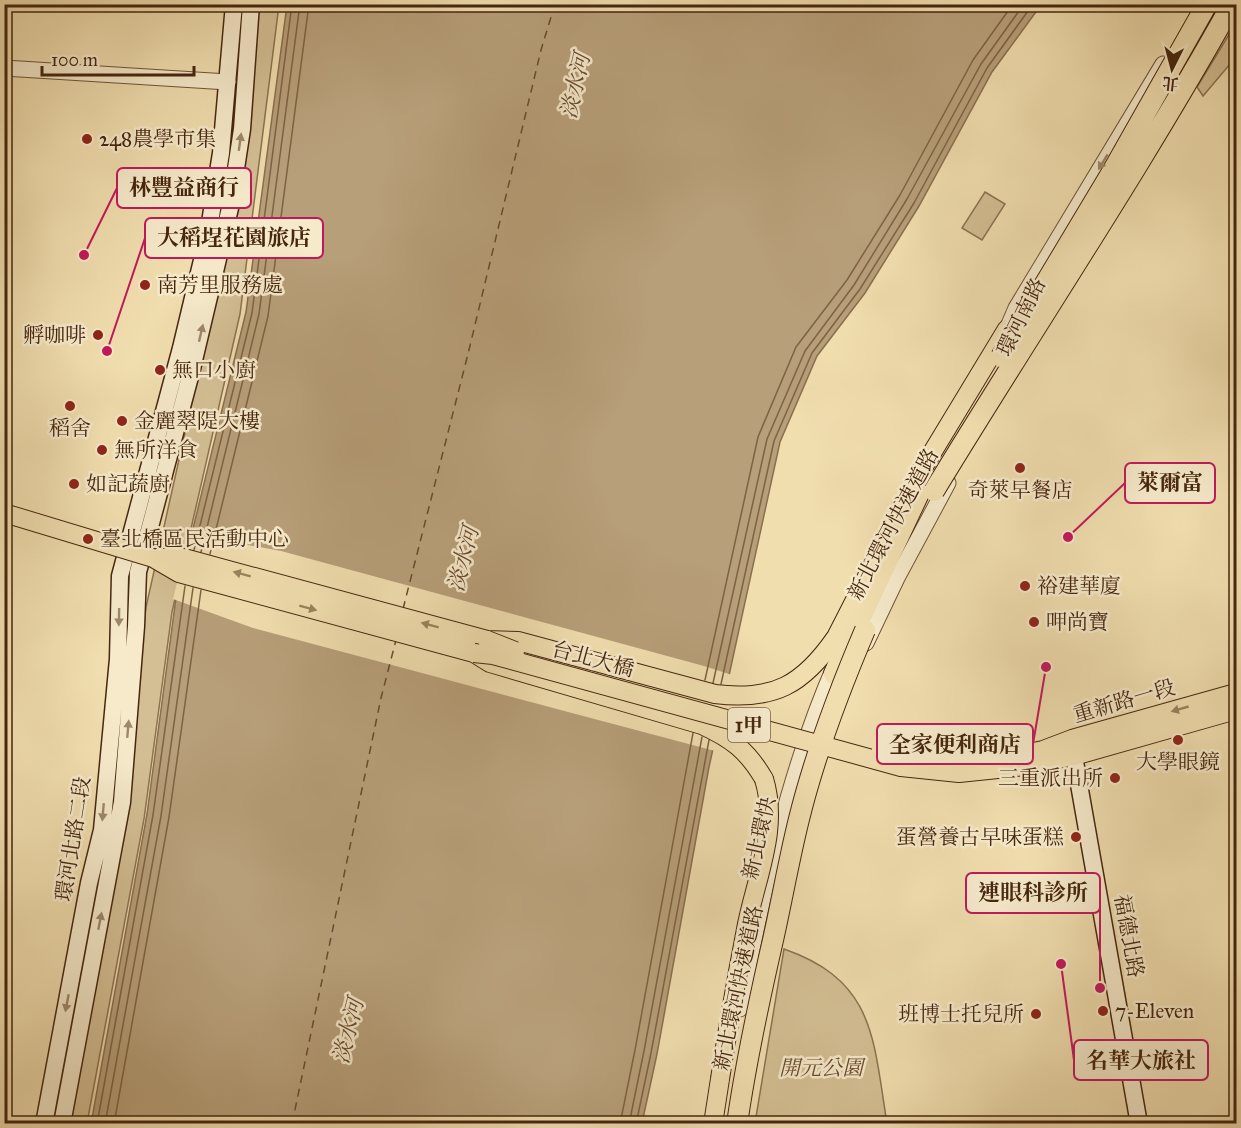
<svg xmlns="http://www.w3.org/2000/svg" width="1241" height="1128" viewBox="0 0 1241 1128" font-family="'IM FELL Great Primer','Noto Serif TC',serif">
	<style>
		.green { fill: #d4bf94; stroke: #8d7252; stroke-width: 1.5 }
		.water { fill: #b79f79; stroke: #8a6f4f; stroke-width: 1.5 }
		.pier { fill: #f1deaf }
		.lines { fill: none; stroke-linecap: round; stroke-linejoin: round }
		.shore { stroke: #7e6244; stroke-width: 1.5 }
		.ferry { stroke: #684a2f; stroke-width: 1.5; stroke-dasharray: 8 6; stroke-linecap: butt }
		.tertiary-casing { stroke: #715437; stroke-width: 17 }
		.secondary-casing { stroke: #46260f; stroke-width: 19 }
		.primary-casing { stroke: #46260f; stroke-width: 20 }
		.trunk-casing { stroke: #46260f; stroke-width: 22 }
		.tertiary { stroke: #f6eacb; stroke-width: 15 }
		.secondary { stroke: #f6eacb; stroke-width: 16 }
		.primary { stroke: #f1deaf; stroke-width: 18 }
		.trunk { stroke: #f1deaf; stroke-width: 20 }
		.primary-bridge-casing { stroke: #46260f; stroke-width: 20; stroke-linecap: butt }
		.trunk-bridge-casing { stroke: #46260f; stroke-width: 22; stroke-linecap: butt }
		.primary-bridge { stroke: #f1deaf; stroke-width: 18 }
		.trunk-bridge { stroke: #f1deaf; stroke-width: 20 }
		.oneway { fill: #9e886d }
		.oneway2 { fill: #9c825f }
		.poi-dot { fill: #8f2418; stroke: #f6eacb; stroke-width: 2 }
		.labels { text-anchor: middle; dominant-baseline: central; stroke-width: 5; stroke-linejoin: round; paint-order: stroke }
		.shield { fill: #f6eacb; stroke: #7b6147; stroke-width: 1.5 }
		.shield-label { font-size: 20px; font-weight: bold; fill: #46260f }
		.poi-label { font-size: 21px; fill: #46260f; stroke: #f6eacb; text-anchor: start }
		.street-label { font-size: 21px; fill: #46260f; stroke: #f6eacb }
		.park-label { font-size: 21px; font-style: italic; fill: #6a4c30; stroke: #f6eacb }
		.water-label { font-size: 22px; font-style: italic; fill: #684a2f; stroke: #f6eacb }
		.leader { fill: none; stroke: #c2185b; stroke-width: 2 }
		.callout-dot { fill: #c2185b; stroke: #f6eacb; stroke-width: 2 }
		.callout { fill: #f6eacb; stroke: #c2185b; stroke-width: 2 }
		.callout-label { font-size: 22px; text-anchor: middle; font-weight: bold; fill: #46260f }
	</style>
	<rect width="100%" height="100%" fill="#f1deaf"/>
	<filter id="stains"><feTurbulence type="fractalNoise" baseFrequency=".00333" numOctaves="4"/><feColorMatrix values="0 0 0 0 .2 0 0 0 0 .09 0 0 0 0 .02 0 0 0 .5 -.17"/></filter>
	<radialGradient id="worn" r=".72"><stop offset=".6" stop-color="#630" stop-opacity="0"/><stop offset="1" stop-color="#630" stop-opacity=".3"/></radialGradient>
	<path class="green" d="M255 5H279L240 314 172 612 144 819 87 1123 66 1124 125 806 146 607 234 214Z
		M1236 23V57L1203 96 1197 87Z
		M985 192 1005 204 982 240 962 228Z
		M784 949C876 981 873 1040 887 1123H755Z"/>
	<path class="water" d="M287 5H1041L992 72 919 206 865 293 817 356 780 442 709 767 657 1054 642 1123 91 1124 147 814 176 598 246 312Z"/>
	<path class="pier" d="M189 534 281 551 704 666 732 675 715 751 253 628 173 599Z"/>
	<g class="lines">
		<path class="shore" d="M194 550 252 313 292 4
			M201 552 259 314 300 4
			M210 554 268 316 309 4
			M705 680 758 437 796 347 847 280 900 195 973 60 1013 4
			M713 683 767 439 805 351 854 285 907 199 981 64 1024 4
			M721 684 774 441 812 353 860 289 914 203 987 68 1033 4
			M97 1124 153 815 185 586
			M105 1124 161 816 193 588
			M114 1124 169 817 201 590
			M620 1124 635 1050 693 733
			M629 1124 644 1051 702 737
			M636 1124 651 1053 709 740"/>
		<path class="ferry" d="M403 609 468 354 541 50 555 4
			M292 1124 381 698 396 640"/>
		<g class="tertiary-casing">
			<path id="tertiary" d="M4 68 228 82
				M1005 339 1007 329 1016 308 1163 64
				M866 643 897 578 948 483
				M740 1009C763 892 788 771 836 663"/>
		</g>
		<g class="secondary-casing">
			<path id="secondary" d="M1074 756 1139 1124
				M44 1124 89 883 102 830 118 659 120 576 181 348 208 235 221 153 234 4
				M62 1124 122 802 136 626 138 572 191 373 230 208 242 129 251 4"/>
		</g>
		<g class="primary-casing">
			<path id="primary" d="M153 558H184L487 640 518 641 715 694C774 701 803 685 836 637L921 471 1007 329
				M155 559 179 573 474 653 490 663 702 725C732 739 747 750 764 779
				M1024 754 1043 750 1072 739 1236 693
				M1030 765 1074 756 1236 710
				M713 1124 720 1079"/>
		</g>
		<g class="trunk-casing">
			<path id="trunk" d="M1200 36 1218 4
				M834 674 922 487"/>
		</g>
		<use href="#tertiary" class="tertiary"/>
		<use href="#secondary" class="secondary"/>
		<use href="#primary" class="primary"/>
		<use href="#trunk" class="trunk"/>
		<g class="primary-bridge-casing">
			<path id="primary-bridge" d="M4 513 153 558
				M487 640 515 651
				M474 653 493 655 901 767 959 773 1026 766
				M881 749C916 759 956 763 993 758
				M720 1079C728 1027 737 975 747 924 757 875 779 828 764 779"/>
		</g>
		<g class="trunk-bridge-casing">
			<path id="trunk-bridge" d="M1001 357 1112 172 1207 4
				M934 491C1033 328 1139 171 1232 4
				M737 1124C746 1061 759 1001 773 940 782 900 789 859 799 819 815 754 839 691 865 630"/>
		</g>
		<use href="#primary-bridge" class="primary-bridge"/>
		<use href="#trunk-bridge" class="trunk-bridge"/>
	</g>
	<defs><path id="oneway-solid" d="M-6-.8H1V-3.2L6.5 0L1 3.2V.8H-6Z" transform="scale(1.5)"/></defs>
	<g class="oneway">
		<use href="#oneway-solid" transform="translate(240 142) rotate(-82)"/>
		<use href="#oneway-solid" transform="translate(1103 162) rotate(121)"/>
		<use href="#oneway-solid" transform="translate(201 333) rotate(-77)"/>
		<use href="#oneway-solid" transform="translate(119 617) rotate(91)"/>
		<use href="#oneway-solid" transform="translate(128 729) rotate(-85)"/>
		<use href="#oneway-solid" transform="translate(103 812) rotate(95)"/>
		<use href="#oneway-solid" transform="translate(100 921) rotate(-79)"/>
		<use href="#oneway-solid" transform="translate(67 1003) rotate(101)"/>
	</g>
	<g class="oneway2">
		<use href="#oneway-solid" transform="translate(242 574) rotate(-165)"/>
		<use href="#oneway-solid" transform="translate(308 608) rotate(15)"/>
		<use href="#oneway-solid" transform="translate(430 625) rotate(-165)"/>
		<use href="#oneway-solid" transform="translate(1180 709) rotate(164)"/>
	</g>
	<g class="poi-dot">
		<circle cx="87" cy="139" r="6"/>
		<circle cx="145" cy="285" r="6"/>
		<circle cx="98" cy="335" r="6"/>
		<circle cx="160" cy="370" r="6"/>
		<circle cx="70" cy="406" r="6"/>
		<circle cx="122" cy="421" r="6"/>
		<circle cx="102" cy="450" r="6"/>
		<circle cx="1020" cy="468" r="6"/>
		<circle cx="74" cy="484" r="6"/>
		<circle cx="88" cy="539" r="6"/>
		<circle cx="1025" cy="586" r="6"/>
		<circle cx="1034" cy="622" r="6"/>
		<circle cx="1178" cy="740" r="6"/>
		<circle cx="1115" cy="778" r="6"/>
		<circle cx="1076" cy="837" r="6"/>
		<circle cx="1103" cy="1011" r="6"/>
		<circle cx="1036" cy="1014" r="6"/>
	</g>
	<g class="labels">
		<rect class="shield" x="728" y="708" width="42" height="34" rx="4.5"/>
		<g class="shield-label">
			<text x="749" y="725">1甲</text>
		</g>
		<g class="poi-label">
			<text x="99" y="139">248農學市集</text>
			<text x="157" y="285">南芳里服務處</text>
			<text x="86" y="335" text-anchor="end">孵咖啡</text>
			<text x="172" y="370">無口小廚</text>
			<text x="134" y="421">金麗翠隄大樓</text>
			<text x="70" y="428" text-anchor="middle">稻舍</text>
			<text x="114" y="450">無所洋食</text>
			<text x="86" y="484">如記蔬廚</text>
			<text x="1020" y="490" text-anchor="middle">奇萊早餐店</text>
			<text x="100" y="539">臺北橋區民活動中心</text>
			<text x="1037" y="586">裕建華廈</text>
			<text x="1046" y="622">呷尚寶</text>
			<text x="1178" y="762" text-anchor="middle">大學眼鏡</text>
			<text x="1103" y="778" text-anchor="end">三重派出所</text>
			<text x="1064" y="837" text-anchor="end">蛋營養古早味蛋糕</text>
			<text x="1115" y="1011">7-Eleven</text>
			<text x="1024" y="1014" text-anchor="end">班博士托兒所</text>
		</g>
		<g class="street-label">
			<text transform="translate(1021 317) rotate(-64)">環河南路</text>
			<text transform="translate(893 524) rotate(-62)">新北環河快速道路</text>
			<text transform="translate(593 659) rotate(15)">台北大橋</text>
			<text transform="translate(1124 701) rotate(-16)">重新路一段</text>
			<text transform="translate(759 838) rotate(-77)">新北環快</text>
			<text transform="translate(73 839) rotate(-81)">環河北路二段</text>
			<text transform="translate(1129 936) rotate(80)">福德北路</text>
			<text transform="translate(738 988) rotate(-78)">新北環河快速道路</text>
		</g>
		<g class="park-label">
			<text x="821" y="1068">開元公園</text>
		</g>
		<g class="water-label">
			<text transform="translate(575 86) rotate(-77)">淡水河</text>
			<text transform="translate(463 559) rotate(-76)">淡水河</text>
			<text transform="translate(348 1031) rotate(-76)">淡水河</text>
		</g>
	</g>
	<path class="leader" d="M84 255L117 188M107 351L145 238M1068 537L1125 483M1046 667L1033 744M1100 988L1100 893M1061 964L1074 1060"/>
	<g class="callout-dot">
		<circle cx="84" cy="255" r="6"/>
		<circle cx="107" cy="351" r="6"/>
		<circle cx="1068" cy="537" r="6"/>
		<circle cx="1046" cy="667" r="6"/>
		<circle cx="1100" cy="988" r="6"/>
		<circle cx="1061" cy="964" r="6"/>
	</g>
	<g class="callout">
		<rect x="117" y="168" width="134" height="40" rx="6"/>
		<rect x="145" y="218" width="178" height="40" rx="6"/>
		<rect x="1125" y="463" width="90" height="40" rx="6"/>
		<rect x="877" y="724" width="156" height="40" rx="6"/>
		<rect x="966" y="873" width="134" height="40" rx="6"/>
		<rect x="1074" y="1040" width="134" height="40" rx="6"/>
	</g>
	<g class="callout-label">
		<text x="184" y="195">林豐益商行</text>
		<text x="234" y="245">大稻埕花園旅店</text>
		<text x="1170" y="490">萊爾富</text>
		<text x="955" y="752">全家便利商店</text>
		<text x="1033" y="900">連眼科診所</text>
		<text x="1141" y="1068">名華大旅社</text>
	</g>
	<rect width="1241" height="1128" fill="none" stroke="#f1deaf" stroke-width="24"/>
	<rect x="6" y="6" width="1229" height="1116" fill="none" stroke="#46260f" stroke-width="3"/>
	<rect x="12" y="12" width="1217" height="1104" fill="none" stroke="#46260f" stroke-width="1.5"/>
	<g transform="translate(1172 69) rotate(186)" stroke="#f6eacb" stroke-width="4.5" paint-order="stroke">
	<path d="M0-4.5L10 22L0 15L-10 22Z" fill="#46260f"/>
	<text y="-9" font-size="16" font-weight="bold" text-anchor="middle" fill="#46260f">北</text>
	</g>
	<path d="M42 66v9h152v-9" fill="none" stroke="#46260f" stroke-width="3"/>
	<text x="51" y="66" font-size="18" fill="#46260f" stroke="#f6eacb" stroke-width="4.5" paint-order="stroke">100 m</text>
	<rect width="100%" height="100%" filter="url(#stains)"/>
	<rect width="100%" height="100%" fill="url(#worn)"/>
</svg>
